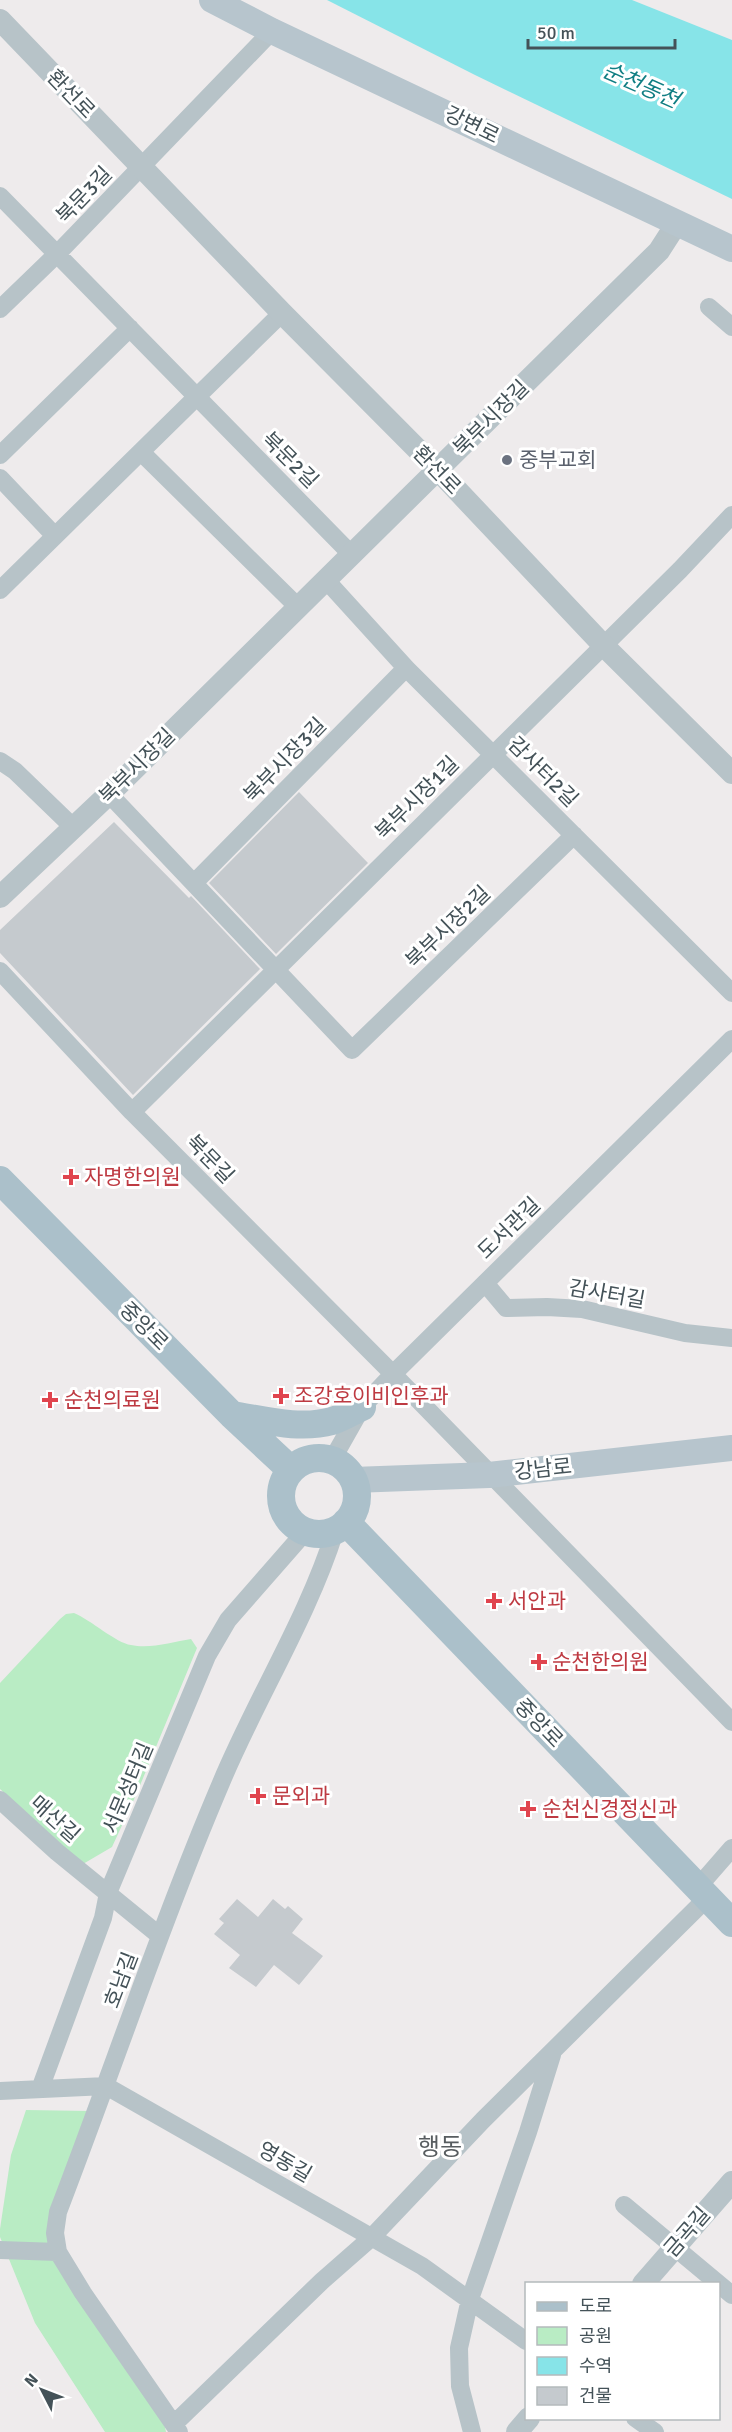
<svg xmlns="http://www.w3.org/2000/svg" width="732" height="2432" viewBox="0 0 732 2432" font-family="Signika,'Noto Sans KR',sans-serif">
	<style>
		.green { fill: #b9ecc4 }
		.water { fill: #87e4e8 }
		.building { fill: #c5cace }
		.lines { fill: none; stroke-linecap: round; stroke-linejoin: round }
		.minor { stroke: #b7c3c8; stroke-width: 18 }
		.tertiary { stroke: #b7c3c8; stroke-width: 22 }
		.secondary { stroke: #b7c5cd; stroke-width: 26 }
		.primary { stroke: #abc0ca; stroke-width: 28 }
		.worship-dot { fill: #6b7280; stroke: #fff; stroke-width: 2 }
		.health-dot { fill: #e0444e; stroke: #fff; stroke-width: 2 }
		.labels { text-anchor: middle; dominant-baseline: central; stroke-width: 6; stroke-linejoin: round; paint-order: stroke }
		.street-label { font-size: 21px; fill: #445258; stroke: #fff }
		.worship-label { font-size: 21px; fill: #5b616d; stroke: #fff; text-anchor: start }
		.health-label { font-size: 21px; fill: #be3a42; stroke: #fff; text-anchor: start }
		.water-label { font-size: 22px; font-style: italic; fill: #107e83; stroke: #fff }
		.quarter-label { font-size: 24px; fill: #585d60; stroke: #fff }
	</style>
	<rect width="100%" height="100%" fill="#eeebec"/>
	<path class="green" d="M74 1613C91 1620 116 1643 131 1645 150 1649 173 1642 191 1639L197 1648 136 1795 112 1847 83 1864 0 1789V1683L60 1619 66 1614Z
		M26 2110 90 2111 54 2231 165 2427 166 2432H105L35 2323 0 2237V2229L11 2155Z"/>
	<path class="water" d="M327 0H632L732 40V199L475 75Z"/>
	<path class="building" d="M299 792 368 863 276 954 209 883Z
		M114 822 189 898 191 896 260 969 133 1095 0 953V930Z
		M237 1899 258 1917 273 1899 285 1909 288 1906 303 1919 292 1933 323 1956 299 1985 274 1965 256 1987 229 1968 240 1955 214 1934 224 1923 219 1919Z"/>
	<g class="lines">
		<path class="minor" d="M0 196 351 554
			M709 307 732 327
			M0 309 58 253 272 31
			M142 453 298 607
			M0 455 130 328
			M0 478 55 536
			M326 580 406 668 732 993
			M0 590 282 313
			M0 761 15 771 74 828
			M109 794 352 1050 574 835
			M194 883 406 668
			M0 971 132 1112 393 1374 732 1722
			M132 1112 680 570 732 515
			M485 1283 506 1308 547 1307 582 1309 685 1333 732 1338
			M332 1460 362 1407 393 1374 732 1039
			M0 1800 57 1852 160 1936
			M698 1887 732 1848
			M40 2089 103 1918 108 1893 207 1656 228 1620 305 1532
			M0 2091 106 2086 422 2266 526 2341
			M624 2205 732 2295
			M0 2250 58 2252
			M635 2418 655 2432
			M174 2424 322 2281 371 2238 483 2120 707 1898
			M179 2432 83 2293 58 2252 55 2233 58 2212C113 2069 161 1924 221 1783 256 1699 308 1617 335 1531
			M472 2432 460 2386 459 2348 470 2299 528 2132 552 2055"/>
		<path class="tertiary" d="M0 20 282 313 438 470 604 646 732 773
			M0 897 109 794 659 251 677 223
			M643 2284 732 2182
			M517 2432 529 2418"/>
		<path class="secondary" d="M212 0 272 31 732 249
			M353 1480 489 1475 732 1448"/>
		<path class="primary" d="M0 1180 232 1415 291 1470
			M232 1415C264 1420 300 1430 332 1421 342 1418 353 1411 362 1407
			M281 1496a38 38 0 1 1 76 0a38 38 0 1 1-76 0Z
			M346 1522 732 1923"/>
	</g>
	<circle class="worship-dot" cx="507" cy="460" r="6"/>
	<g class="health-dot">
		<path d="M68 1168h6v6h6v6h-6v6h-6v-6h-6v-6h6z"/>
		<path d="M278 1387h6v6h6v6h-6v6h-6v-6h-6v-6h6z"/>
		<path d="M47 1391h6v6h6v6h-6v6h-6v-6h-6v-6h6z"/>
		<path d="M491 1592h6v6h6v6h-6v6h-6v-6h-6v-6h6z"/>
		<path d="M536 1653h6v6h6v6h-6v6h-6v-6h-6v-6h6z"/>
		<path d="M255 1787h6v6h6v6h-6v6h-6v-6h-6v-6h6z"/>
		<path d="M525 1800h6v6h6v6h-6v6h-6v-6h-6v-6h6z"/>
	</g>
	<g class="labels">
		<g class="street-label">
			<text transform="translate(71 94) rotate(46)">환선로</text>
			<text transform="translate(472 125) rotate(26)">강변로</text>
			<text transform="translate(84 195) rotate(-46)">북문3길</text>
			<text transform="translate(491 418) rotate(-45)">북부시장길</text>
			<text transform="translate(290 460) rotate(45)">북문2길</text>
			<text transform="translate(437 470) rotate(46)">환선로</text>
			<text transform="translate(285 760) rotate(-46)">북부시장3길</text>
			<text transform="translate(137 766) rotate(-45)">북부시장길</text>
			<text transform="translate(543 772) rotate(45)">감사터2길</text>
			<text transform="translate(417 798) rotate(-45)">북부시장1길</text>
			<text transform="translate(448 927) rotate(-44)">북부시장2길</text>
			<text transform="translate(210 1159) rotate(46)">북문길</text>
			<text transform="translate(509 1228) rotate(-44)">도서관길</text>
			<text transform="translate(607 1294) rotate(10)">감사터길</text>
			<text transform="translate(144 1326) rotate(45)">중앙로</text>
			<text transform="translate(543 1469) rotate(-6)">강남로</text>
			<text transform="translate(539 1723) rotate(46)">중앙로</text>
			<text transform="translate(128 1788) rotate(-67)">서문성터길</text>
			<text transform="translate(55 1819) rotate(42)">매산길</text>
			<text transform="translate(121 1980) rotate(-69)">호남길</text>
			<text transform="translate(285 2162) rotate(30)">영동길</text>
			<text transform="translate(687 2232) rotate(-49)">금곡길</text>
		</g>
		<g class="worship-label">
			<text x="519" y="460">중부교회</text>
		</g>
		<g class="health-label">
			<text x="84" y="1177">자명한의원</text>
			<text x="294" y="1396">조강호이비인후과</text>
			<text x="64" y="1400">순천의료원</text>
			<text x="508" y="1601">서안과</text>
			<text x="552" y="1662">순천한의원</text>
			<text x="272" y="1796">문외과</text>
			<text x="542" y="1809">순천신경정신과</text>
		</g>
		<g class="water-label">
			<text transform="translate(641 85) rotate(24)">순천동천</text>
		</g>
		<g class="quarter-label">
			<text x="440" y="2147">행동</text>
		</g>
	</g>
	<rect x="525" y="2282" width="195" height="138" fill="#ffffff" stroke="#b4babc" stroke-width="1.5"/>
	<rect x="537" y="2302" width="30" height="9" fill="#abc0ca" stroke="#b4babc" stroke-width="1.5"/>
	<text x="579" y="2312" font-size="18" fill="#445258">도로</text>
	<rect x="537" y="2327" width="30" height="18" fill="#b9ecc4" stroke="#b4babc" stroke-width="1.5"/>
	<text x="579" y="2342" font-size="18" fill="#445258">공원</text>
	<rect x="537" y="2357" width="30" height="18" fill="#87e4e8" stroke="#b4babc" stroke-width="1.5"/>
	<text x="579" y="2372" font-size="18" fill="#445258">수역</text>
	<rect x="537" y="2387" width="30" height="18" fill="#c5cace" stroke="#b4babc" stroke-width="1.5"/>
	<text x="579" y="2402" font-size="18" fill="#445258">건물</text>
	<g transform="translate(42 2390) rotate(312)" stroke="#ffffff" stroke-width="4.5" paint-order="stroke">
	<path d="M0-4.5L10 22L0 15L-10 22Z" fill="#445258"/>
	<text y="-9" font-size="16" font-weight="bold" text-anchor="middle" fill="#445258">N</text>
	</g>
	<path d="M528 39v9h147v-9" fill="none" stroke="#445258" stroke-width="3"/>
	<text x="537" y="39" font-size="18" fill="#445258" stroke="#ffffff" stroke-width="4.5" paint-order="stroke">50 m</text>
</svg>
